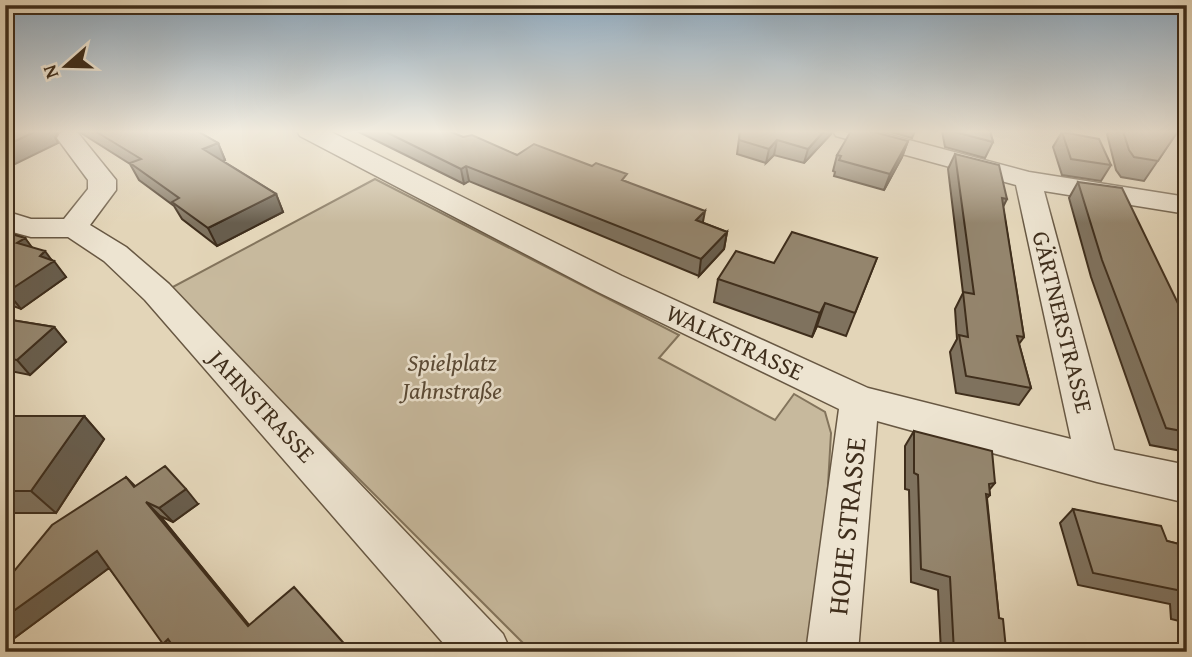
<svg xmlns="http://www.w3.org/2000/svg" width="1192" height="657" viewBox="0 0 1192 657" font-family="'Gentium Book Plus',serif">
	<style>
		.green { fill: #c7b99d; stroke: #83745c; stroke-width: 2 }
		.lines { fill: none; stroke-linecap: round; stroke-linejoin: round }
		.minor-casing { stroke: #685843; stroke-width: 3 }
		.minor { fill: #ede4d1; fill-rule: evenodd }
		.wall { fill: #7f725e; stroke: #3f2e1c; stroke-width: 2 }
		.shaded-wall { fill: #685d4c; stroke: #3f2e1c; stroke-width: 2 }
		.building { fill: #94856d; stroke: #3f2e1c; stroke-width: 2 }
		.labels { text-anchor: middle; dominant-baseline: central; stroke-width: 5; stroke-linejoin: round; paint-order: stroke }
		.street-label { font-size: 24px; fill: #3f2e1c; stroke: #ede4d1 }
		.park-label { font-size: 24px; font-style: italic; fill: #5a4a36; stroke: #ede4d1 }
		.near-street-label { font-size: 28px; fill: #3f2e1c; stroke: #ede4d1 }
	</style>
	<rect width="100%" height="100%" fill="#e3d5b8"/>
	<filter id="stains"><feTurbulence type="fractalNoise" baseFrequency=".00286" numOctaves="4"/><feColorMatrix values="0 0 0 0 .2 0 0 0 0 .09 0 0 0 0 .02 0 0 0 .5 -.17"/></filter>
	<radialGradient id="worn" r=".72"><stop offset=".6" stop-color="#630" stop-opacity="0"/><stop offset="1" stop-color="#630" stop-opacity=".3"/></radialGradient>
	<path class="green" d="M375 179 679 335 659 358 775 420 794 394 825 412 831 433 823 571 813 652H532L169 289Z"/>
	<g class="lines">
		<g class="minor-casing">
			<path id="minor" d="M72 131 78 133 116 180V190L90 225 126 247 169 284 503 634 511 652H451L145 300 104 261 68 237H31L5 230V211L31 219H64L88 189V180L57 138 60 133Z
				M297 131H329L622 276 868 388 1071 439 1016 185 836 136 833 131H875L1029 172 1187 197V214L1044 191 1114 450 1187 465V503L1097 482 877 421 858 652H806L839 409 598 292 300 136Z"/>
		</g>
		<use href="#minor" class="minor"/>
	</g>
	<path class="wall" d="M78 131H197L218 143 225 160 223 161 276 194 283 212 217 246 182 219 174 206 139 180 130 164Z
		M357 131H449L463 137 517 155 627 182 703 223 727 232 724 249 699 276 469 181 464 184Z
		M740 131H832L831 134 804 163 774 155 766 163 737 154Z
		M887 131H915L912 138Z
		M942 131H990L993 142 985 158 945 147Z
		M1109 131H1178L1144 181 1121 177 1116 170 1107 134Z
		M1062 132 1111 165 1101 181 1062 175 1053 147Z
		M908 141 902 157 884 190 834 176 835 172 833 171 837 155Z
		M955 154 1007 199 1003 207 1024 337 1019 344 1031 388 1019 405 956 393 950 352 957 339 955 309 963 293 948 169Z
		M1078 182 1187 322V452L1150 445 1091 277 1069 198Z
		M5 232 25 238 31 247 52 260 66 277 21 309 5 303Z
		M1187 249V271L1179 259Z
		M877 258 846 336 817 326 812 337 714 302 718 279 774 263Z
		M5 319 54 327 66 342 30 375 5 370Z
		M5 416H84L104 439 56 513H5Z
		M914 431 995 483 989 490 990 495 987 498 999 618 1006 649 1003 652H941L938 590 911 582 909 490 905 489V446Z
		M126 477 135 486 198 504 173 522 160 516 249 625 348 648 173 652 109 568 5 645Z
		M1073 509 1167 541 1187 546V623L1171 619 1170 604 1078 585 1060 523Z"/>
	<path class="shaded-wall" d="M36 131H59L55 137 58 143 5 169V146Z
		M824 131H832L831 134 804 163 808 149Z
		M777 140 774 155 766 163 769 149Z
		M908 141 902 157 884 190 890 174Z
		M218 143 225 160 211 166 203 149Z
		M466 166 469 181 464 184 461 169Z
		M276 194 283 212 217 246 208 228Z
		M705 211 702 227 696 220Z
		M727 232 724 249 699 276 701 259Z
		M25 238 37 254 17 243Z
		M45 251 53 262 54 261 66 277 21 309 7 292Z
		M825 303 817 326 812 337 820 313Z
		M54 327 66 342 30 375 17 360Z
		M84 416 104 439 56 513 31 491Z
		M186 489 198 504 173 522 159 508Z
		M146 502 160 516 260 639 248 626Z
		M97 551 113 565 5 645V617Z
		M168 639 184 651 173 652 163 644Z"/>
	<path class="building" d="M5 131H36L5 146Z
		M95 131H197L218 143 203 149 276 194 208 228 172 202 179 198 130 163 141 159Z
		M384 131H449L463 137 472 135 517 155 534 144 592 166 596 163 627 174 622 180 705 211 696 220 727 232 701 259 466 166 461 169Z
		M740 131H824L808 149 777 140 769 149 739 140Z
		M851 131H870L908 141 890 174 839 160 841 156 837 155Z
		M951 131H990L993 142Z
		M1123 131H1178L1158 161 1134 157 1129 150Z
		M1062 132 1099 139 1111 165 1071 159Z
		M955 154 999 165 1007 199 1002 198 1024 337 1017 336 1031 388 966 376 959 335 968 337 963 292 974 294Z
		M1078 182 1122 188 1187 322V432L1166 428 1102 260Z
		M5 232 25 238 17 243 45 251 40 256 54 261 7 292H5Z
		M792 232 877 258 855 313 825 303 820 313 718 279 736 251 774 263Z
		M5 319 54 327 17 360 5 358Z
		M5 416H84L31 491H5Z
		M914 431 992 451 995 483 989 484 990 495 986 494 999 618 1003 619 1006 649 987 644 988 652H954L950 577 921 569 918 475 914 473Z
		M165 466 186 489 159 508 146 502 248 626 294 587 348 648 343 652H177L168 639 163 644 97 551 5 617V582L52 525 126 477 134 487Z
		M1073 509 1161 526 1167 541 1187 546V592L1093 573Z
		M924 647 939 652H924Z"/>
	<linearGradient id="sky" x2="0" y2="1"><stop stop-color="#8faac0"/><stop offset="0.59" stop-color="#f2ecdf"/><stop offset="1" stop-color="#f2ecdf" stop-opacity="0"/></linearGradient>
	<rect width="1192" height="223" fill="url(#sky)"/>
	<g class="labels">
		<g class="street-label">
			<text transform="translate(1063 322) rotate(76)">GÄRTNERSTRASSE</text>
			<text transform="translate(735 342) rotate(25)">WALKSTRASSE</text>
			<text transform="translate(262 406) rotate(47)">JAHNSTRASSE</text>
		</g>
		<g class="park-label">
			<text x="452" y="362">Spielplatz<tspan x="452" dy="28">Jahnstraße</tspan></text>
		</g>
		<g class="near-street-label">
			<text transform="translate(846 526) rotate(-84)">HOHE STRASSE</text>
		</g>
	</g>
	<rect width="1192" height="657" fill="none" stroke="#e3d5b8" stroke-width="28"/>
	<rect x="7" y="7" width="1178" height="643" fill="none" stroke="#3f2e1c" stroke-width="3.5"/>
	<rect x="14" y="14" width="1164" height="629" fill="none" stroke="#3f2e1c" stroke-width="2"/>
	<g transform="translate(66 66) rotate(250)" stroke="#ede4d1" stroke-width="5" paint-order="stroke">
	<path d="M0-5L12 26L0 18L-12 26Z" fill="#3f2e1c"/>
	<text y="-10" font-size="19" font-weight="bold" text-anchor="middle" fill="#3f2e1c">N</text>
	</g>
	<rect width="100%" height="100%" filter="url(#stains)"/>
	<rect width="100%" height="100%" fill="url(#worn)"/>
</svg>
